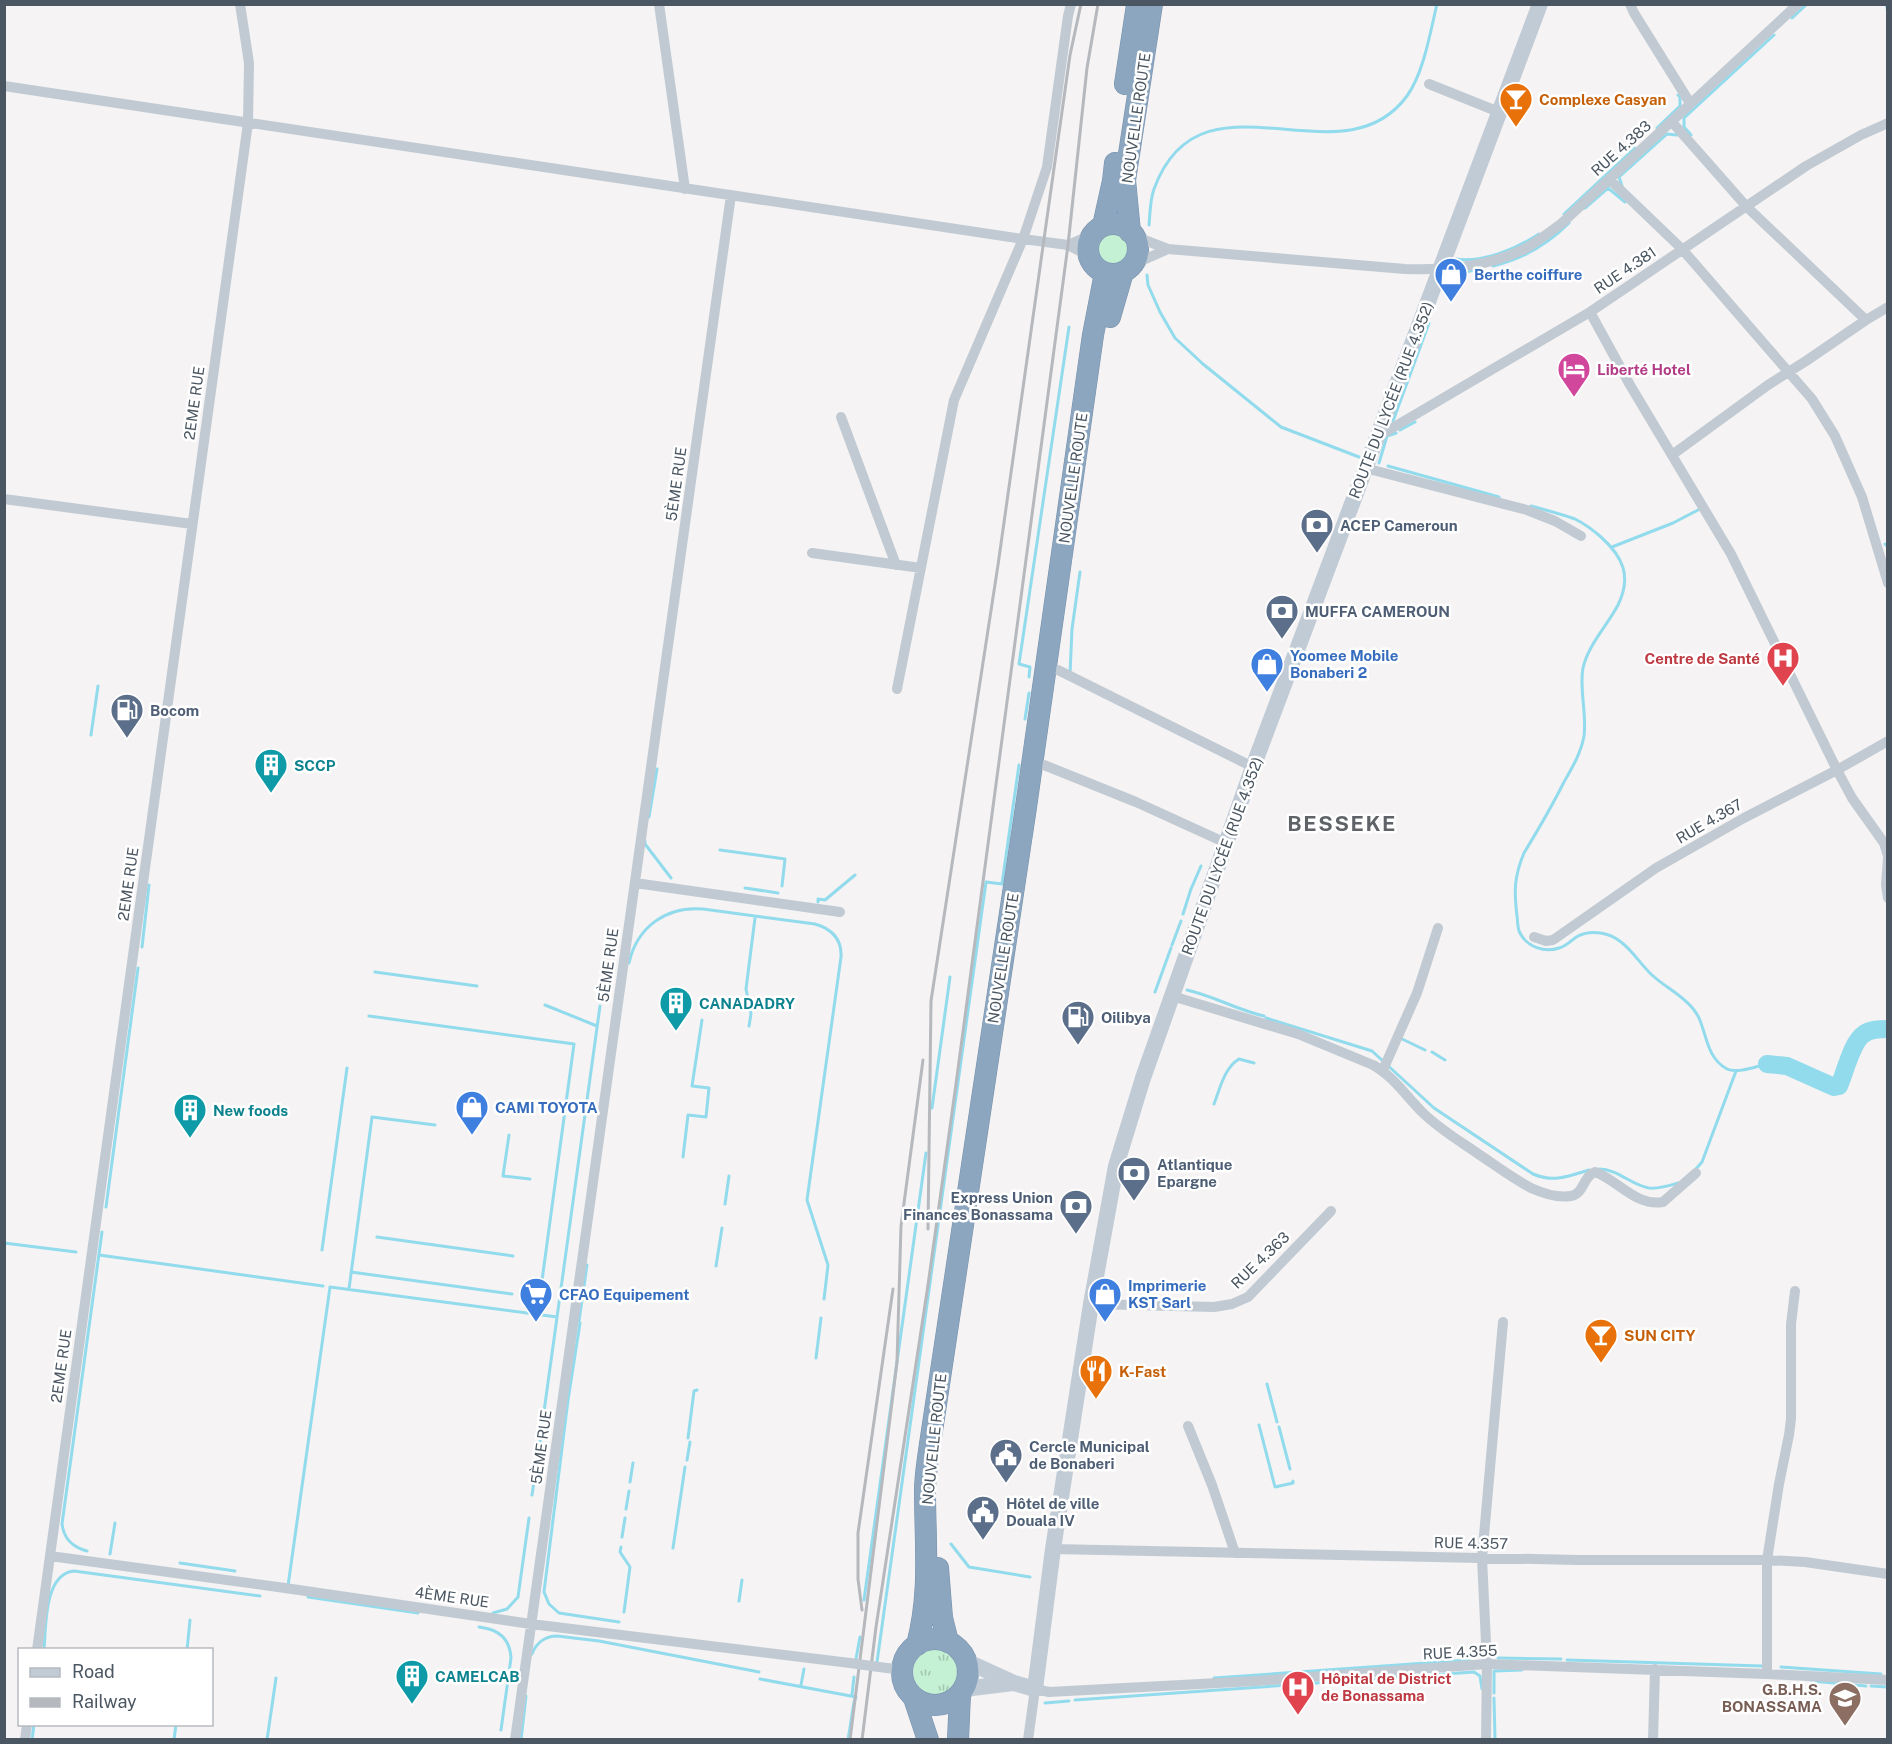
<svg xmlns="http://www.w3.org/2000/svg" width="1892" height="1744" viewBox="0 0 1892 1744" font-family="'Public Sans',sans-serif">
	<style>
		.park { fill: url(#park-tufts) }
		.garden { fill: #c4f0d4 }
		.lines { fill: none; stroke-linecap: round; stroke-linejoin: round }
		.stream { stroke: #91dbed; stroke-width: 3 }
		.river { stroke: #91dbed; stroke-width: 18 }
		.highway-casing { stroke: #7791ac; stroke-width: 22 }
		.street { stroke: #c1cad2; stroke-width: 10 }
		.secondary { stroke: #c1cbd6; stroke-width: 16 }
		.highway { stroke: #8ca6c0; stroke-width: 21 }
		.rail { stroke: #b5b8bd; stroke-width: 3 }
		.street-bridge { stroke: #c1cad2; stroke-width: 10 }
		.labels { text-anchor: middle; dominant-baseline: central; stroke-width: 5; stroke-linejoin: round; paint-order: stroke }
		.food-label { font-size: 15px; font-weight: bold; fill: #c56008; stroke: #fff; text-anchor: start }
		.street-label { font-size: 15px; fill: #4a5661; stroke: #fff }
		.shop-label { font-size: 15px; font-weight: bold; fill: #366cbe; stroke: #fff; text-anchor: start }
		.hotel-label { font-size: 15px; font-weight: bold; fill: #b23c85; stroke: #fff; text-anchor: start }
		.service-label { font-size: 15px; font-weight: bold; fill: #4e5e75; stroke: #fff; text-anchor: start }
		.health-label { font-size: 15px; font-weight: bold; fill: #be3a42; stroke: #fff; text-anchor: end }
		.culture-label { font-size: 15px; font-weight: bold; fill: #0d838f; stroke: #fff; text-anchor: start }
		.education-label { font-size: 15px; font-weight: bold; fill: #785e54; stroke: #fff; text-anchor: end }
		.district-label { font-size: 21px; font-weight: bold; letter-spacing: 1.5px; fill: #5f6368; stroke: #fff }
	</style>
	<defs>
		<pattern id="park-tufts" width="24" height="20" patternUnits="userSpaceOnUse" patternTransform="scale(1.5)"><rect width="24" height="20" fill="#c4f0d4"/><path d="M3 7l-1-3M5 7V3M7 7l1-3M15 17l-1-3M17 17v-4M19 17l1-3" fill="none" stroke="#a1c5af"/></pattern>
	</defs>
	<rect width="100%" height="100%" fill="#f5f3f3"/>
	<path class="park" d="M913 1672a23 23 0 1 1 46 0a23 23 0 1 1-46 0Z"/>
	<path class="garden" d="M1093 249a20 20 0 1 1 40 0a20 20 0 1 1-40 0Z"/>
	<g class="lines">
		<path class="stream" d="M1886 4 1888 12
			M1792 18 1807 4
			M1657 128 1680 106V97L1678 95
			M1691 135 1684 127V118L1774 35
			M1622 186 1619 177 1667 134 1677 135
			M1585 208 1608 188 1625 202
			M1564 214 1635 148
			M1149 225C1150 214 1150 200 1154 189 1201 61 1341 186 1407 96 1424 72 1430 33 1437 4
			M1456 259C1483 263 1516 249 1539 234
			M1493 266C1522 259 1548 244 1569 223
			M1147 275 1148 285 1160 312 1175 338 1203 364 1281 427 1359 457
			M1443 286C1449 272 1467 272 1481 269
			M1393 421 1429 323
			M1400 430 1415 422
			M1379 463 1387 436 1396 433
			M1388 466 1499 497
			M1531 506C1546 510 1561 514 1575 519 1585 524 1593 530 1601 537 1623 557 1632 576 1618 605 1607 626 1588 645 1583 668 1579 688 1587 714 1584 736 1581 753 1572 768 1564 782 1552 806 1538 830 1524 853 1514 877 1514 891 1517 916 1518 921 1517 928 1520 933 1527 947 1545 953 1559 948 1567 946 1571 940 1578 936 1592 929 1610 933 1621 942 1633 951 1641 965 1652 975 1667 989 1690 999 1699 1018 1707 1036 1707 1058 1727 1069 1737 1074 1757 1066 1767 1064
			M1885 544 1888 547
			M1612 547 1673 523 1700 509
			M1070 674 1072 629 1080 572
			M1029 677 1030 667 1019 664 1069 327
			M1025 719 1029 693
			M91 735 98 686
			M649 817 657 769
			M645 841V844L671 878
			M720 850 785 859 782 886
			M745 888 778 893
			M818 902V899L825 900 855 875
			M1183 914 1191 889 1201 866
			M1172 945 1181 921
			M142 947 149 885
			M629 963C637 927 666 906 703 909L815 924C832 929 842 939 841 957L807 1200 828 1265 824 1299
			M375 972 477 986
			M1187 990C1214 996 1237 1010 1264 1016
			M1155 992 1171 948
			M545 1005 597 1026
			M369 1016 574 1044 538 1310
			M1266 1018 1372 1051 1434 1108 1533 1174C1554 1183 1569 1176 1589 1170
			M749 1026 751 1014 746 989 755 918
			M1400 1038 1425 1050
			M1432 1052 1445 1060
			M1214 1104C1220 1089 1224 1068 1239 1059L1254 1063
			M932 1108 950 977
			M509 1135 503 1176 530 1179
			M683 1157 688 1115 706 1117 709 1088 692 1086 702 1020
			M1599 1169C1618 1169 1631 1185 1649 1188 1659 1189 1668 1186 1678 1183
			M1695 1170 1702 1162 1736 1071
			M725 1204 729 1176
			M106 1207 138 968
			M377 1237 513 1256
			M4 1243 76 1252
			M322 1250 347 1068
			M99 1255 323 1286
			M716 1266 722 1228
			M351 1272 512 1294
			M349 1289 372 1117 435 1125
			M579 1321 587 1265
			M580 1323 568 1400 544 1592 549 1604 559 1613 619 1622
			M816 1358 821 1318
			M1267 1384 1277 1422
			M1259 1425 1275 1487 1293 1483V1481
			M542 1426 600 1006
			M1279 1427 1290 1469
			M688 1438 694 1391 697 1390
			M687 1460 690 1442
			M630 1482 633 1463
			M532 1495 541 1435
			M626 1509 629 1491
			M622 1537 625 1518
			M951 1544 969 1567 1030 1577
			M621 1547 620 1552 630 1567 624 1612
			M673 1548 685 1467
			M87 1551C72 1547 64 1539 62 1524L102 1232
			M110 1554 115 1523
			M180 1563 235 1571
			M290 1586H288L330 1287 557 1317
			M308 1597 418 1613
			M864 1600 926 1153
			M739 1601 742 1580
			M493 1613 507 1609 518 1597 529 1518
			M479 1627C497 1629 510 1638 511 1658L501 1730
			M44 1650C46 1626 44 1574 74 1571L260 1596
			M187 1650 190 1620
			M532 1654C536 1643 545 1636 557 1636L599 1641 759 1672
			M1498 1658 1561 1659
			M856 1659 860 1637
			M1567 1660 1762 1666
			M877 1662 986 882 1002 884 1019 765
			M1781 1667 1881 1674
			M1214 1678 1469 1660
			M760 1679 856 1697
			M1812 1681 1866 1686
			M801 1685 804 1669
			M1871 1686 1888 1687
			M1494 1693V1671L1522 1670
			M852 1695 854 1677
			M1494 1698 1495 1740
			M1075 1700 1474 1672 1480 1676 1482 1689
			M1045 1703 1069 1701
			M32 1740 34 1724
			M174 1740 176 1724
			M267 1740 276 1678
			M521 1740 526 1696
			M848 1740 854 1702 856 1697"/>
		<path class="river" d="M1767 1064 1787 1066 1834 1087 1839 1086C1845 1073 1852 1041 1864 1034 1870 1029 1880 1029 1888 1029"/>
		<g class="highway-casing">
			<path id="highway" d="M1125 84 1137 5
				M1088 249a25 25 0 1 1 50 0a25 25 0 1 1-50 0Z
				M1103 226 1113 181 1115 163
				M1130 232 1125 180 1152 4
				M1110 317 1123 272
				M938 1568 942 1618 948 1642
				M902 1672a33 33 0 1 1 66 0a33 33 0 1 1-66 0Z
				M917 1645C931 1592 925 1545 925 1491 925 1475 928 1459 930 1444L1026 807 1093 335 1105 273
				M914 1698 928 1740
				M958 1740 960 1694"/>
		</g>
		<path class="street" d="M659 4 685 189
			M1071 4 1068 16 1047 167 1023 239 1068 245 1089 256
			M1630 4 1634 13 1690 103
			M1429 84 1499 112
			M4 86 1023 239 954 400 897 689
			M1672 122 1746 206 1866 320
			M1609 179 1682 249 1812 399 1835 436 1862 497 1888 583
			M1134 236 1168 249 1405 269C1446 270 1491 267 1528 247 1540 240 1551 231 1562 223L1798 4
			M1068 245 1093 234
			M1132 265 1168 249
			M1590 312 1630 385 1731 554 1837 770 1852 798 1884 843 1888 856
			M841 417 896 565
			M1377 437 1590 312 1806 166 1861 135 1888 123
			M1672 455 1768 385 1806 361 1866 320 1888 307
			M1365 468 1527 510 1555 521 1581 536
			M4 499 192 524
			M812 553 921 568
			M1058 670 1253 767
			M1044 765 1136 802 1226 843
			M1888 858 1886 885 1888 898
			M635 883 840 912
			M1534 937 1546 941 1553 940 1656 868 1744 818 1837 770 1888 741
			M1172 996 1298 1034 1373 1065C1393 1076 1406 1096 1422 1112 1438 1128 1458 1140 1477 1153 1495 1165 1512 1178 1531 1188 1542 1193 1558 1198 1571 1196 1584 1194 1583 1176 1595 1172 1618 1180 1636 1207 1663 1202L1696 1173
			M1383 1070 1417 993 1438 928
			M1091 1304 1214 1307 1232 1304 1248 1297 1331 1211
			M1188 1426 1212 1485 1235 1553
			M1053 1549 1578 1560H1767L1805 1562 1888 1574
			M50 1556 285 1588 531 1624 850 1663
			M37 1650 248 123 249 63 240 4
			M879 1667 903 1670
			M1767 1674V1560L1779 1484 1789 1435 1791 1419V1324L1795 1291
			M25 1740 27 1724
			M515 1740 731 195
			M1028 1740 1035 1689 1049 1692 1256 1681 1487 1664 1767 1674 1888 1680
			M1486 1740 1487 1664 1482 1558 1503 1322
			M1653 1740 1655 1669"/>
		<path class="secondary" d="M966 1661 1014 1683 1035 1689 1053 1549 1091 1304 1116 1166 1143 1078 1253 767 1540 4
			M964 1689 1013 1683"/>
		<use href="#highway" class="highway"/>
		<path class="rail" d="M928 1229 931 1001 998 565 1070 55 1081 4
			M862 1610 858 1579V1533L893 1289
			M850 1740 897 1362 901 1226 923 1060
			M862 1740 876 1627 928 1285 956 1084 1068 245 1087 68 1098 4"/>
		<path class="street-bridge" d="M850 1663 879 1667"/>
	</g>
	<defs>
		<g id="bar-pin" transform="scale(1.725)"><path d="M0 17L-7.5 6A9.5 9.5 0 1 1 7.5 6Z" fill="#e8710a" stroke="#fff"/><path d="M-6-5H6L.8 .8V4.5H3.5V6h-7V4.5H-.8V.8Z" fill="#fff"/></g>
		<g id="shop-pin" transform="scale(1.725)"><path d="M0 17L-7.5 6A9.5 9.5 0 1 1 7.5 6Z" fill="#3f7fe0" stroke="#fff"/><path d="M-5-2.5h2.3a2.7 3.5 0 0 1 5.4 0H5L5.5 6h-11ZM-1.5-2.5h3a1.5 2.3 0 0 0-3 0Z" fill="#fff"/></g>
		<g id="hotel-pin" transform="scale(1.725)"><path d="M0 17L-7.5 6A9.5 9.5 0 1 1 7.5 6Z" fill="#d1479c" stroke="#fff"/><path d="M-6-4.5h1.5V1H6V5H4.5V3h-9V5H-6ZM-4 0a1.8 1.8 0 1 1 3.6 0ZM.5 0V-2.5h3Q6-2.5 6 0Z" fill="#fff"/></g>
		<g id="bank-pin" transform="scale(1.725)"><path d="M0 17L-7.5 6A9.5 9.5 0 1 1 7.5 6Z" fill="#5c6f8a" stroke="#fff"/><path d="M-6-4H6V4H-6ZM0-2.3a2.3 2.3 0 1 0 0 4.6a2.3 2.3 0 1 0 0-4.6Z" fill="#fff"/></g>
		<g id="hospital-pin" transform="scale(1.725)"><path d="M0 17L-7.5 6A9.5 9.5 0 1 1 7.5 6Z" fill="#e0444e" stroke="#fff"/><path d="M-5-5h3v3.5h4V-5h3V5h-3V1.5h-4V5h-3Z" fill="#fff"/></g>
		<g id="fuel-pin" transform="scale(1.725)"><path d="M0 17L-7.5 6A9.5 9.5 0 1 1 7.5 6Z" fill="#5c6f8a" stroke="#fff"/><path d="M-5.5-6h7V0h2V4h1.3V-2.5L3-4.5l.8-.8L6-3V5H2.5V1h-1V6h-7ZM-4.2-4.7v3.2H.2V-4.7Z" fill="#fff"/></g>
		<g id="building-pin" transform="scale(1.725)"><path d="M0 17L-7.5 6A9.5 9.5 0 1 1 7.5 6Z" fill="#0f9aa8" stroke="#fff"/><path d="M-4-6H4V6H1V3H-1V6H-4ZM-2.5-4.3h1.7v1.8h-1.7ZM.8-4.3h1.7v1.8H.8ZM-2.5-1h1.7V.8h-1.7ZM.8-1h1.7V.8H.8Z" fill="#fff"/></g>
		<g id="supermarket-pin" transform="scale(1.725)"><path d="M0 17L-7.5 6A9.5 9.5 0 1 1 7.5 6Z" fill="#3f7fe0" stroke="#fff"/><path d="M-6-5.5h2.5l.6 2H6L4.5 2H-2.5L-4.4-4H-6ZM-1.5 3.2a1.3 1.3 0 1 0 .1 0ZM3 3.2a1.3 1.3 0 1 0 .1 0Z" fill="#fff"/></g>
		<g id="restaurant-pin" transform="scale(1.725)"><path d="M0 17L-7.5 6A9.5 9.5 0 1 1 7.5 6Z" fill="#e8710a" stroke="#fff"/><path d="M-5-6h1v4h1v-4h1v4h1v-4h1v5L-1.5 .5V6h-2V.5L-5-1ZM5-6V6H3V1.5H1.5Q1.5-4 5-6Z" fill="#fff"/></g>
		<g id="civic-pin" transform="scale(1.725)"><path d="M0 17L-7.5 6A9.5 9.5 0 1 1 7.5 6Z" fill="#5c6f8a" stroke="#fff"/><path d="M-.6-6.5H3V-4.5H.6V-3L4-1V1h2V6H-6V1h2V-1L-.6-3ZM-1.2 2.5V6h2.4V2.5Z" fill="#fff"/></g>
		<g id="school-pin" transform="scale(1.725)"><path d="M0 17L-7.5 6A9.5 9.5 0 1 1 7.5 6Z" fill="#8d6e63" stroke="#fff"/><path d="M0-5L7-2L0 1L-7-2ZM-4 1L0 2.5L4 1V4Q0 6-4 4Z" fill="#fff"/></g>
	</defs>
	<g fill-rule="evenodd">
		<use href="#bar-pin" x="1516" y="99"/>
		<use href="#shop-pin" x="1451" y="274"/>
		<use href="#hotel-pin" x="1574" y="369"/>
		<use href="#bank-pin" x="1317" y="525"/>
		<use href="#bank-pin" x="1282" y="611"/>
		<use href="#hospital-pin" x="1783" y="658"/>
		<use href="#shop-pin" x="1267" y="664"/>
		<use href="#fuel-pin" x="127" y="710"/>
		<use href="#building-pin" x="271" y="765"/>
		<use href="#building-pin" x="676" y="1003"/>
		<use href="#fuel-pin" x="1078" y="1017"/>
		<use href="#shop-pin" x="472" y="1107"/>
		<use href="#building-pin" x="190" y="1110"/>
		<use href="#bank-pin" x="1134" y="1173"/>
		<use href="#bank-pin" x="1076" y="1206"/>
		<use href="#supermarket-pin" x="536" y="1294"/>
		<use href="#shop-pin" x="1105" y="1294"/>
		<use href="#bar-pin" x="1601" y="1335"/>
		<use href="#restaurant-pin" x="1096" y="1371"/>
		<use href="#civic-pin" x="1006" y="1455"/>
		<use href="#civic-pin" x="983" y="1512"/>
		<use href="#building-pin" x="412" y="1676"/>
		<use href="#hospital-pin" x="1298" y="1687"/>
		<use href="#school-pin" x="1845" y="1698"/>
	</g>
	<g class="labels">
		<g class="food-label">
			<text x="1539" y="99">Complexe Casyan</text>
			<text x="1624" y="1335">SUN CITY</text>
			<text x="1119" y="1371">K-Fast</text>
		</g>
		<g class="street-label">
			<text transform="translate(1136 118) rotate(-82)">NOUVELLE ROUTE</text>
			<text transform="translate(1621 148) rotate(-42)">RUE 4.383</text>
			<text transform="translate(1625 270) rotate(-34)">RUE 4.381</text>
			<text transform="translate(1391 400) rotate(-69)">ROUTE DU LYCÉE (RUE 4.352)</text>
			<text transform="translate(194 403) rotate(-82)">2EME RUE</text>
			<text transform="translate(1073 478) rotate(-82)">NOUVELLE ROUTE</text>
			<text transform="translate(676 484) rotate(-82)">5ÈME RUE</text>
			<text transform="translate(1709 821) rotate(-30)">RUE 4.367</text>
			<text transform="translate(1222 856) rotate(-70)">ROUTE DU LYCÉE (RUE 4.352)</text>
			<text transform="translate(128 884) rotate(-82)">2EME RUE</text>
			<text transform="translate(1003 958) rotate(-81)">NOUVELLE ROUTE</text>
			<text transform="translate(608 965) rotate(-82)">5ÈME RUE</text>
			<text transform="translate(1260 1260) rotate(-44)">RUE 4.363</text>
			<text transform="translate(61 1366) rotate(-82)">2EME RUE</text>
			<text transform="translate(934 1439) rotate(-84)">NOUVELLE ROUTE</text>
			<text transform="translate(541 1447) rotate(-82)">5ÈME RUE</text>
			<text transform="translate(1471 1543) rotate(1)">RUE 4.357</text>
			<text transform="translate(452 1597) rotate(8)">4ÈME RUE</text>
			<text transform="translate(1460 1652) rotate(-3)">RUE 4.355</text>
		</g>
		<g class="shop-label">
			<text x="1474" y="274">Berthe coiffure</text>
			<text x="1290" y="655">Yoomee Mobile<tspan x="1290" dy="17">Bonaberi 2</tspan></text>
			<text x="495" y="1107">CAMI TOYOTA</text>
			<text x="1128" y="1285">Imprimerie<tspan x="1128" dy="17">KST Sarl</tspan></text>
			<text x="559" y="1294">CFAO Equipement</text>
		</g>
		<g class="hotel-label">
			<text x="1597" y="369">Liberté Hotel</text>
		</g>
		<g class="service-label">
			<text x="1340" y="525">ACEP Cameroun</text>
			<text x="1305" y="611">MUFFA CAMEROUN</text>
			<text x="150" y="710">Bocom</text>
			<text x="1101" y="1017">Oilibya</text>
			<text x="1157" y="1164">Atlantique<tspan x="1157" dy="17">Epargne</tspan></text>
			<text x="1053" y="1197" text-anchor="end">Express Union<tspan x="1053" dy="17">Finances Bonassama</tspan></text>
			<text x="1029" y="1446">Cercle Municipal<tspan x="1029" dy="17">de Bonaberi</tspan></text>
			<text x="1006" y="1503">Hôtel de ville<tspan x="1006" dy="17">Douala IV</tspan></text>
		</g>
		<g class="health-label">
			<text x="1760" y="658">Centre de Santé</text>
			<text x="1321" y="1678" text-anchor="start">Hôpital de District<tspan x="1321" dy="17">de Bonassama</tspan></text>
		</g>
		<g class="culture-label">
			<text x="294" y="765">SCCP</text>
			<text x="699" y="1003">CANADADRY</text>
			<text x="213" y="1110">New foods</text>
			<text x="435" y="1676">CAMELCAB</text>
		</g>
		<g class="education-label">
			<text x="1822" y="1689">G.B.H.S.<tspan x="1822" dy="17">BONASSAMA</tspan></text>
		</g>
		<g class="district-label">
			<text x="1342" y="823">BESSEKE</text>
		</g>
	</g>
	<rect width="1892" height="1744" fill="none" stroke="#4a5661" stroke-width="12"/>
	<rect x="18" y="1648" width="195" height="78" fill="#ffffff" stroke="#b7bbc0" stroke-width="1.5"/>
	<rect x="30" y="1668" width="30" height="9" fill="#c1cbd6" stroke="#b7bbc0" stroke-width="1.5"/>
	<text x="72" y="1678" font-size="18" fill="#4a5661">Road</text>
	<rect x="30" y="1698" width="30" height="9" fill="#b5b8bd" stroke="#b7bbc0" stroke-width="1.5"/>
	<text x="72" y="1708" font-size="18" fill="#4a5661">Railway</text>
</svg>
